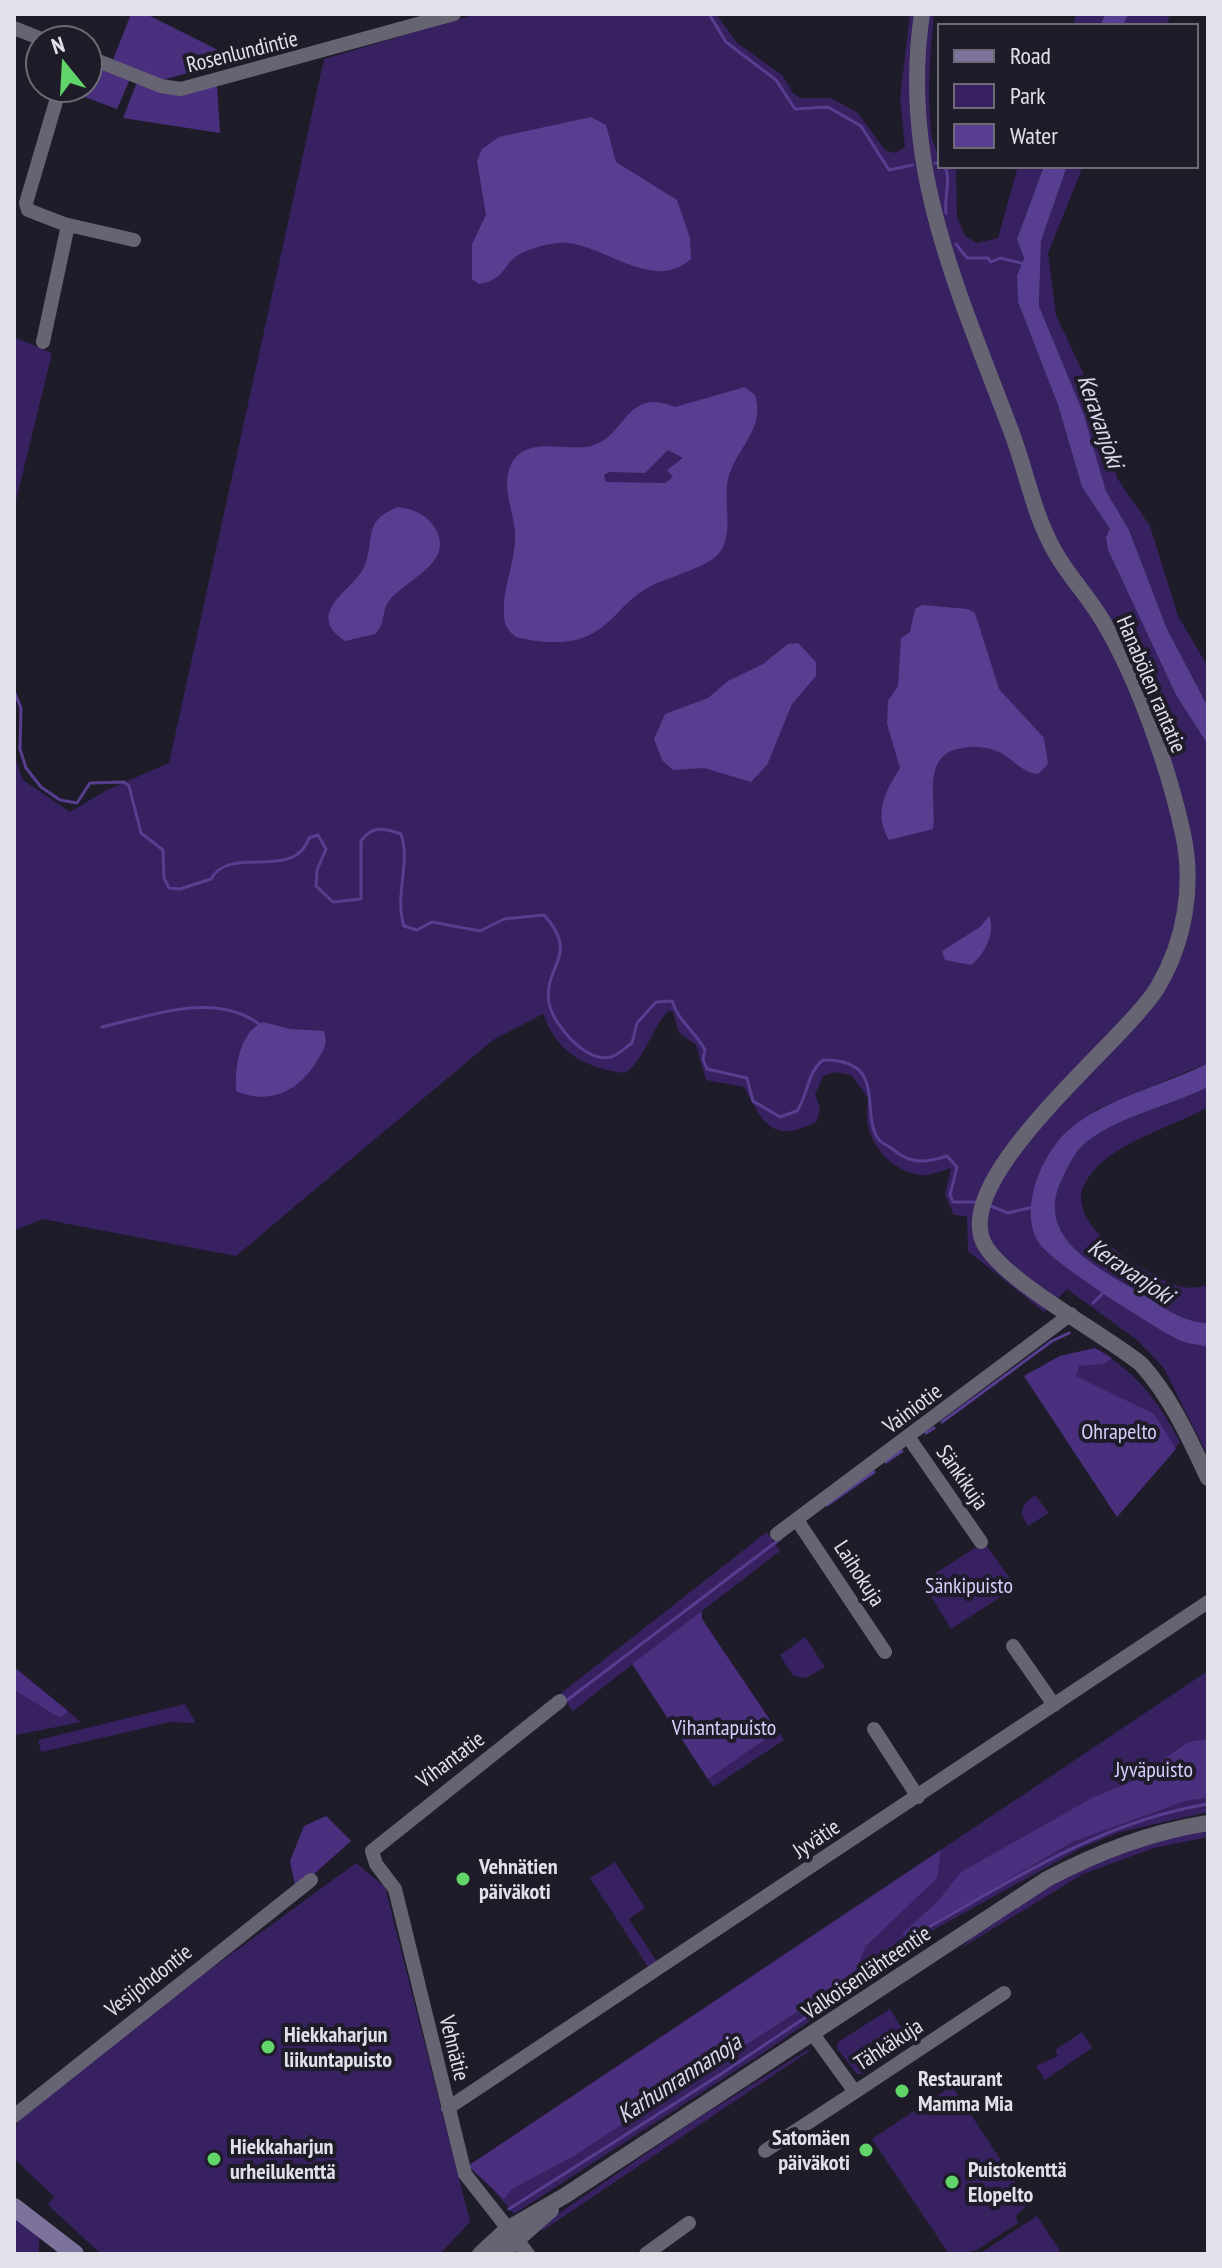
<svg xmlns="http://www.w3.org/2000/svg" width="1222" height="2268" viewBox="0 0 1222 2268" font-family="'PT Sans Narrow',sans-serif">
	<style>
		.green { fill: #372160 }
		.forest { fill: #4a2f7f }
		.water { fill: #583e90; fill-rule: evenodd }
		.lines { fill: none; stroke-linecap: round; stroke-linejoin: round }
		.stream { stroke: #583e90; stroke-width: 3 }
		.minor { stroke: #666372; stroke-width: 14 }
		.tertiary { stroke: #666372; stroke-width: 16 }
		.secondary { stroke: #7c729b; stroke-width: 18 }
		.poi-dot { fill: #61d56a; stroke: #1f1c29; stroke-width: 3 }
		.labels { text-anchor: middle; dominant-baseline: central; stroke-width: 8; stroke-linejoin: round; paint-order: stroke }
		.street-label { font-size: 22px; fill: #e2e1e9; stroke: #1f1c29 }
		.park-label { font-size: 22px; fill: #d8cefc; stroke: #1f1c29 }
		.poi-label { font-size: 22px; font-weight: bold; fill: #e2e1e9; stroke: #1f1c29; text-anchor: start }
		.water-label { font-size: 24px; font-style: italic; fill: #dcd8ef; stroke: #1f1c29 }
	</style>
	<rect width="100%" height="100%" fill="#1f1c29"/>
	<path class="green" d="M476 14H716L737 43 782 75 793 93 800 98H831L858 113 885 150 895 153 905 147 900 98 910 14H934C930 53 927 91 931 131 932 146 940 151 940 166H956L957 217 965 236 977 243 998 238 1018 166H1044L1017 239 1024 258 1017 276 1018 302 1058 405 1082 487 1110 529 1108 550 1176 695 1208 745V1063L1095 1110 1037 1178 1076 1274 1171 1336 1208 1347V1456L1163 1367 1137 1340 1067 1289 1044 1312 968 1251 967 1216 954 1215 945 1195 951 1168C941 1171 930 1176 920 1175 885 1170 859 1133 869 1099L851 1075 835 1072 823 1076 815 1094 820 1108 817 1121C773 1145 763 1124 744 1087L706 1080 696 1045 679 1033 673 1012 668 1011C651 1030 645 1059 625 1073 585 1068 558 1054 543 1014L493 1040 236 1256 42 1219 14 1231V754L23 780 70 812 107 790 169 763 324 59Z
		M1076 14H1105L1100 26H1073Z
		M1128 14H1170L1166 26H1123Z
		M1067 166H1083L1048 253 1056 315 1108 426 1117 478 1150 526 1178 616 1208 667V707L1167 629 1129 530 1106 491 1084 415 1039 306 1041 241Z
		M14 337 52 353 14 509Z
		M1208 1087V1107C1170 1129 1107 1143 1085 1183 1062 1224 1146 1276 1178 1286 1189 1289 1197 1288 1208 1285V1323C1180 1322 1161 1305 1137 1291 1095 1266 1034 1237 1062 1179 1067 1168 1073 1155 1081 1147 1111 1118 1170 1106 1208 1087Z
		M1095 1348C1136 1372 1158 1400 1180 1442L1117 1517 1024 1376 1060 1356Z
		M1035 1495 1049 1513 1028 1526 1021 1513 1025 1503Z
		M767 1532 780 1551 702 1611 701 1618 784 1740 713 1787 633 1664 573 1711 560 1694Z
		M984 1542 1016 1587 951 1629 922 1582Z
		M805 1637 825 1667 806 1678 793 1676 780 1655Z
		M1208 1671V1812L1120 1832 1083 1847 917 1939 849 1994 769 2049 514 2214 475 2169 468 2166Z
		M14 1690 59 1717 68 1711 81 1722 16 1735Z
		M185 1704 196 1723 170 1722 41 1752 38 1740Z
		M1208 1830V1837L1154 1848 1083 1874 961 1948C1007 1902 1086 1862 1148 1842 1167 1836 1188 1834 1208 1830Z
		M615 1862 645 1908 629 1919 657 1962 648 1967 590 1878Z
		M356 1863 385 1887 470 2222 440 2254H101L48 2205 54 2197 14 2158V2128L24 2115 193 1982Z
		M890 2009 911 2043 864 2074H857L837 2048 838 2042Z
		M1082 2032 1092 2048 1045 2080 1036 2066 1058 2056 1055 2050Z
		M807 2050H811L542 2231 539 2227 695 2120Z
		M952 2086 1029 2203 1016 2216 1018 2223 977 2250 958 2254 955 2251 949 2254 872 2139Z
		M14 2212 39 2238V2254H14Z
		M1037 2216 1062 2254H979Z"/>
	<path class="forest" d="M131 14H146L238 60 158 81 112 62Z
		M95 65 130 79 117 109 82 96Z
		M137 82 217 86 220 133 123 118Z
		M1095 1348 1112 1358 1104 1364 1079 1366 1076 1376 1154 1414 1176 1449 1117 1517 1024 1376 1060 1356Z
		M702 1611V1619L777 1731 708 1779 632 1664Z
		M14 1667 68 1711 60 1718 14 1690Z
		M1208 1739V1798L1188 1800 1072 1842 908 1938 902 1934 938 1901 961 1872 1092 1798 1133 1781 1188 1742Z
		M326 1816 351 1841 296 1890 290 1861 304 1826Z
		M941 1850 937 1878 866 1946 854 1975 572 2157 512 2189 504 2199 468 2166Z"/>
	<path class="water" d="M1105 14H1128L1123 26H1100Z
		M591 117 606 125 616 162 677 200 690 238 691 259C652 295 599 239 558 243 547 244 532 248 522 253 501 263 508 279 479 284L472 279V244L486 215 477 161 482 149 499 137Z
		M1044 166H1067L1041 241 1039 306 1084 415 1106 491 1129 530 1167 629 1208 707V745L1176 695 1108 550 1106 537 1110 529 1082 487 1058 405 1018 302 1017 276 1024 258 1017 239Z
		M745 387 755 395C766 429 736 448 728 479 723 501 734 532 720 552 710 567 665 578 649 587 621 602 612 628 582 638 562 645 536 642 516 637 511 633 507 629 505 623 499 591 517 563 515 532 513 508 497 477 517 456 535 437 572 453 594 445 627 434 626 387 675 407ZM668 450 683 458 667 470 673 477 665 483 606 482 604 475 609 472 645 473Z
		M398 507C412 509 427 514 435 528 456 563 404 580 389 601 381 612 386 623 375 634L345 641C302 613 355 589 364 567 376 539 361 521 398 507Z
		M922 605 968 609 975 613 999 689 1044 738 1048 764 1038 774C1023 773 1015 761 1001 753 987 746 973 745 958 749 921 757 937 802 933 829L889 840C873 813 885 792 900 768L887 724 888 701 898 686 901 638 910 632 915 609Z
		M798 643 816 662V676L792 704 767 765 751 782 704 768 673 770 662 760 654 739 665 714 708 698 728 681 763 664 788 644Z
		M989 916C996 931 985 955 971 965L945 960 942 951 980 927Z
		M263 1022 290 1029 324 1031C328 1044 324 1050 317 1061 300 1090 270 1106 236 1091 235 1067 239 1033 263 1022Z
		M1208 1063V1087C1170 1106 1111 1118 1081 1147 1073 1155 1067 1169 1062 1179 1034 1237 1095 1266 1137 1291 1161 1305 1180 1322 1208 1323V1347C1198 1344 1187 1344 1179 1340 1153 1327 1052 1263 1039 1243 1017 1210 1043 1150 1071 1128 1110 1096 1164 1086 1208 1063Z"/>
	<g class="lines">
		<path class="stream" d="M709 14 726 42 776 80 795 109 828 107 861 126 889 170 913 165
			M935 163H940
			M945 166C951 180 944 197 946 213
			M956 244 967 258H988L991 262 1000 258 1025 264
			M14 691 21 708 20 749 26 768 41 787 60 800 77 803 90 783 124 782 129 786 141 833 163 850 164 878 169 888 180 889 211 879C230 844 294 882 309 838L318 835 326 849 317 870 316 886 333 902 361 899V841C372 825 385 828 401 834 411 863 394 895 404 926L417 930 432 922 480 931 504 919 544 915C581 956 543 965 549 1003 553 1025 586 1063 611 1057 618 1055 626 1047 632 1043L637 1023 656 1002 672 1001C678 1021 695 1031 705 1050L703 1059 707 1069 747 1078 753 1101 780 1117 797 1111C809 1093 806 1074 823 1060 889 1059 859 1113 879 1140 883 1144 891 1147 895 1151 912 1164 926 1163 947 1156L957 1167 950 1195 953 1202H981
			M102 1027C151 1016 214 991 259 1024
			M991 1206 1008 1213 1033 1207
			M1093 1303 1104 1292
			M942 1422 1052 1341 1069 1333
			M926 1433 934 1428
			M886 1462 902 1451
			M827 1505 874 1472
			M566 1701 780 1539
			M875 1964 899 1944C999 1889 1093 1823 1208 1804
			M509 2209 721 2074 833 1999 865 1972"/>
		<path class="minor" d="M14 28 44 40
			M88 57 161 86 181 89 454 14
			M60 88 26 203 28 210 64 224 134 240
			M43 342 68 225
			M909 1438 981 1542
			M797 1520 885 1652
			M777 1534 1071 1314
			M1013 1646 1054 1705
			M874 1729 918 1797
			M813 2034 855 2092 1004 1993
			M448 2108 1208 1602
			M14 2116 311 1880
			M765 2151 855 2092
			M528 2254 465 2174 395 1889 376 1864 372 1851 560 1701
			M646 2254 689 2223"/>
		<path class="tertiary" d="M922 14C899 165 958 290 1010 428 1026 469 1033 514 1055 552 1069 577 1090 598 1104 623 1138 680 1169 769 1183 834 1194 885 1185 940 1159 985 1130 1038 943 1180 986 1247 1011 1285 1101 1332 1141 1364 1171 1397 1189 1438 1208 1478
			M480 2254 507 2229 566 2195 1047 1879C1099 1852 1150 1832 1208 1823
			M501 2254 551 2210"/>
		<path class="secondary" d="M14 2207 75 2254"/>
	</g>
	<g class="poi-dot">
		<circle cx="463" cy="1879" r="8"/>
		<circle cx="268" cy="2047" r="8"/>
		<circle cx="902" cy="2091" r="8"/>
		<circle cx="866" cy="2150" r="8"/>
		<circle cx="214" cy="2159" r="8"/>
		<circle cx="952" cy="2182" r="8"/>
	</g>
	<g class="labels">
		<g class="street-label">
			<text transform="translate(242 51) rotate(-14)">Rosenlundintie</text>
			<text transform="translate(1152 684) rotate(67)">Hanabölen rantatie</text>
			<text transform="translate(912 1408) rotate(-37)">Vainiotie</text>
			<text transform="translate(963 1477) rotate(55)">Sänkikuja</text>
			<text transform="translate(860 1573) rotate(57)">Laihokuja</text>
			<text transform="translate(450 1759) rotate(-37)">Vihantatie</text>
			<text transform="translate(816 1838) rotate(-34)">Jyvätie</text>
			<text transform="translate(866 1972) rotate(-34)">Valkoisenlähteentie</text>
			<text transform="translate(148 1980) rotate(-38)">Vesijohdontie</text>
			<text transform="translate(888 2044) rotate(-33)">Tähkäkuja</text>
			<text transform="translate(455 2048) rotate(76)">Vehnätie</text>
		</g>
		<g class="park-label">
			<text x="1119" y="1431">Ohrapelto</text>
			<text x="969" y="1585">Sänkipuisto</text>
			<text x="724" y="1727">Vihantapuisto</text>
			<text x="1154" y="1769">Jyväpuisto</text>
		</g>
		<g class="poi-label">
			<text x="479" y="1866">Vehnätien<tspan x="479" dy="25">päiväkoti</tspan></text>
			<text x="284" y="2034">Hiekkaharjun<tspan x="284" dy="25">liikuntapuisto</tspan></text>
			<text x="918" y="2078">Restaurant<tspan x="918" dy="25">Mamma Mia</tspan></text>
			<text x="850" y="2137" text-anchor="end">Satomäen<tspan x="850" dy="25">päiväkoti</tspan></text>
			<text x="230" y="2146">Hiekkaharjun<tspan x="230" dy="25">urheilukenttä</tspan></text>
			<text x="968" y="2169">Puistokenttä<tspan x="968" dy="25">Elopelto</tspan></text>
		</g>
		<g class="water-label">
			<text transform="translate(1101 421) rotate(71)">Keravanjoki</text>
			<text transform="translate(1131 1271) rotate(34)">Keravanjoki</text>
			<text transform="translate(679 2078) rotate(-33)">Karhunrannanoja</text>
		</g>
	</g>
	<rect width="1222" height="2268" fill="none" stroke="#e2e1e9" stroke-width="32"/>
	<rect x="938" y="24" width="260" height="144" fill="#1f1c29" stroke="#6d6b76" stroke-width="2"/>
	<rect x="954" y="50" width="40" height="12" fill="#7c729b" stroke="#6d6b76" stroke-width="2"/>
	<text x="1010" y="64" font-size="24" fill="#e2e1e9">Road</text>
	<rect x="954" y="84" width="40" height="24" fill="#372160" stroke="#6d6b76" stroke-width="2"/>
	<text x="1010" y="104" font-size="24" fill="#e2e1e9">Park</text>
	<rect x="954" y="124" width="40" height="24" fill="#583e90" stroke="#6d6b76" stroke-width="2"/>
	<text x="1010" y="144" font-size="24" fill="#e2e1e9">Water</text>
	<g transform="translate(64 64) rotate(342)"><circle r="38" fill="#1f1c29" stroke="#6d6b76" stroke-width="2"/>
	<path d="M0-6L14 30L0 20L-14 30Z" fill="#61d56a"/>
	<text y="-12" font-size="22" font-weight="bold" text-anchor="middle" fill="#e2e1e9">N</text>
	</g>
</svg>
